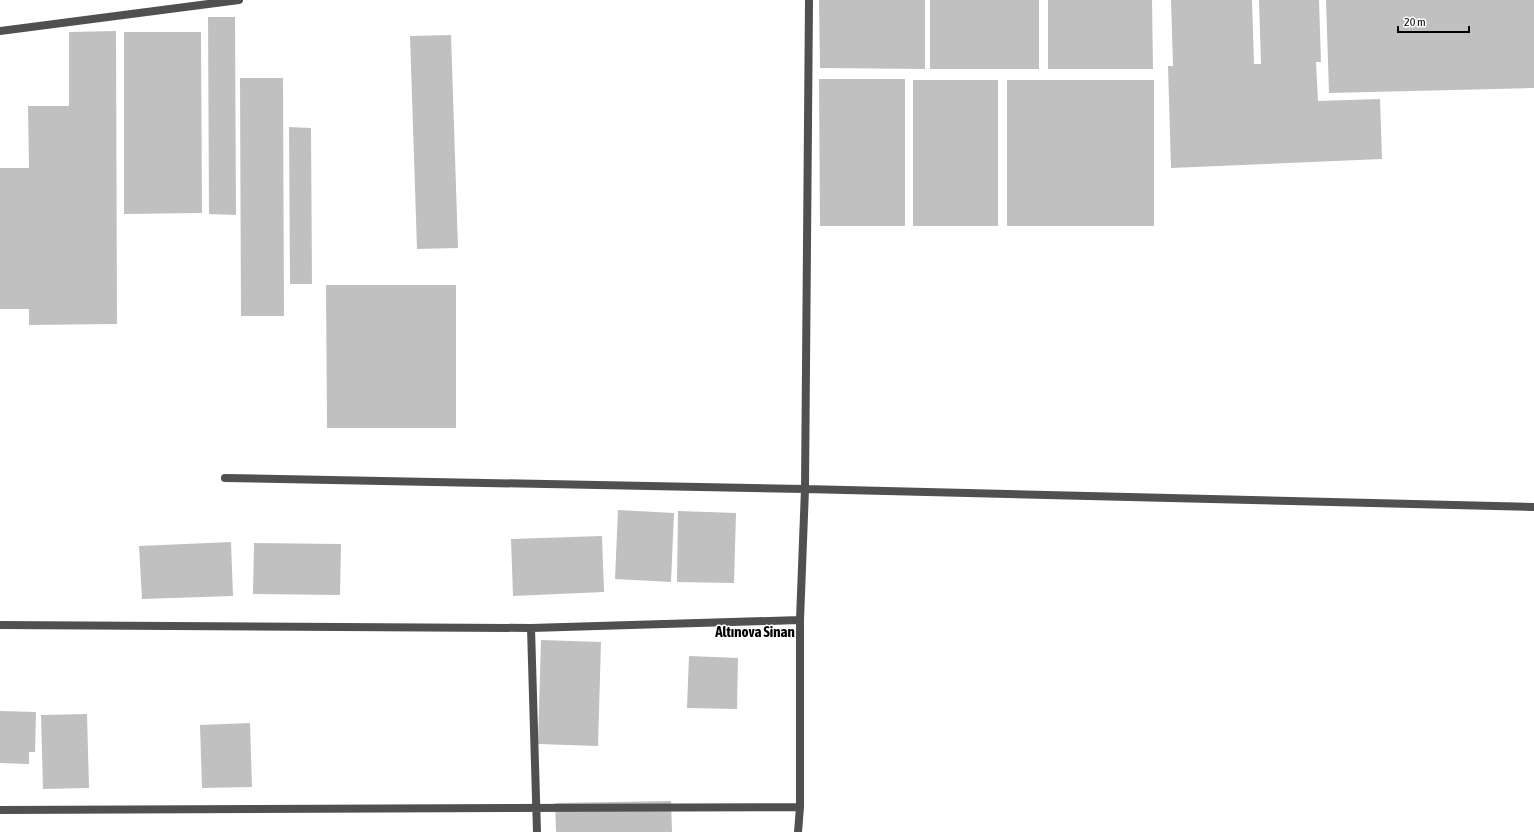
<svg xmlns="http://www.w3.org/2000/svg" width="1534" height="832" viewBox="0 0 1534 832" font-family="'Asap Condensed',sans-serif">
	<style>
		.building { fill: #c0c0c0 }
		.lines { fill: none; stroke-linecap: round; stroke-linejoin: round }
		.street { stroke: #505050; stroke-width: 8 }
		.labels { text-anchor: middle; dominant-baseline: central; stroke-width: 3; stroke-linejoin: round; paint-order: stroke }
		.district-label { font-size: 15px; font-weight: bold; fill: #000; stroke: #fff }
	</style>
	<rect width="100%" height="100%" fill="#fff"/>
	<path class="building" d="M819 0H925V69L820 68Z
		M930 0H1039V69H930Z
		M1048 0H1152L1153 69H1048Z
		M1171 0H1252L1254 64H1261L1259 0H1319L1321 62H1316L1318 101 1380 99 1382 159 1171 168 1168 66H1173Z
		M1326 0H1534V88L1329 93Z
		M208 17H235L236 215 209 214Z
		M116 31 117 324 29 325V309H0V168H29L28 106H69V32Z
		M124 32H201L202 213 124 214Z
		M451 35 458 248 417 249 410 36Z
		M240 78H283L284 316H241Z
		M819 79H905V226H820Z
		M913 80H998V226H913Z
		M1007 80H1154V226H1007Z
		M289 127 311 128 312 284H290Z
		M326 285H456V428H327Z
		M618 510 674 513 671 582 615 579Z
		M678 511 736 513 734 583 677 582Z
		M602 536 604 592 513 596 511 539Z
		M231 542 233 596 142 599 139 546Z
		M254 543 341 544 340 595 253 594Z
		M541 640 601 642 598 746 538 744Z
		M689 656 738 658 737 709 687 708Z
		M0 711 36 712 35 752H29V764L0 763Z
		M87 714 89 788 43 789 41 715Z
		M250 723 252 787 202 788 200 725Z
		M671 801 672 832H556L555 803Z"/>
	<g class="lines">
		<path class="street" d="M0 31 239 0
			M225 478 805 489 1534 507
			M0 625 531 628 800 620
			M531 628 537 832
			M0 810 800 807
			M798 832 800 807V620L805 489 809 0"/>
	</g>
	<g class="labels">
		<g class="district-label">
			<text x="755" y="631">Altınova Sinan</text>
		</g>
	</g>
	<path d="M1398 26v6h71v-6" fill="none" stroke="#000000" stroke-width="2"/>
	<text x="1404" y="26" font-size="12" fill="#000000" stroke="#ffffff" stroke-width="3" paint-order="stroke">20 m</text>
</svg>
